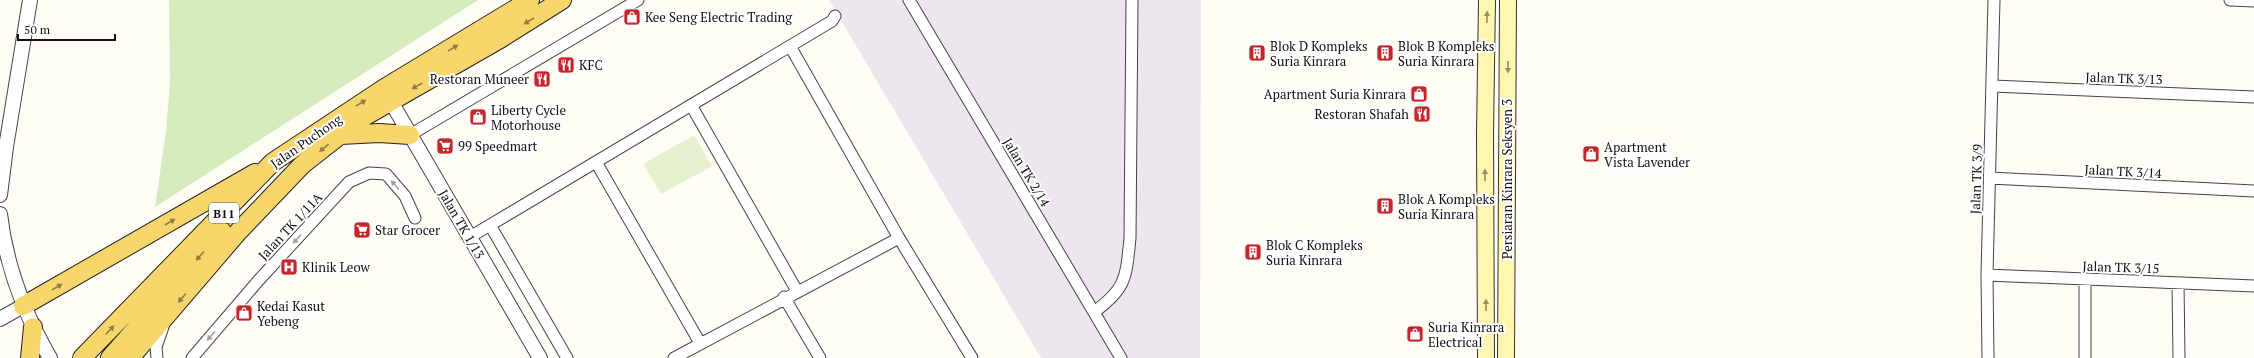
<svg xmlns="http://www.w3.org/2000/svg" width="2254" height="358" viewBox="0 0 2254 358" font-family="'PT Serif',serif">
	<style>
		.industrial { fill: #eee6ef }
		.green { fill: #d5ebbd }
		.pitch { fill: #e6f2cf }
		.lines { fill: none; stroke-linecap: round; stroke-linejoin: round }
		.minor-casing { stroke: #444; stroke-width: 13 }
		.tertiary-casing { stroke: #444; stroke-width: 16 }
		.secondary-casing { stroke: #333; stroke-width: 18 }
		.primary-casing { stroke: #222; stroke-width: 20 }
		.minor { stroke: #fff; stroke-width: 11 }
		.tertiary { stroke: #fff; stroke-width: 14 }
		.secondary { stroke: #fff6b0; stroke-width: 16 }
		.primary { stroke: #f9d66b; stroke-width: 18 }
		.oneway { fill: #948f68 }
		.oneway2 { fill: #917d42 }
		.oneway3 { fill: #a0a0a0 }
		.labels { text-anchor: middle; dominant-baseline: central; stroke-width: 4; stroke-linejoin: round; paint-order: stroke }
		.shield { fill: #fff; stroke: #585858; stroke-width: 1 }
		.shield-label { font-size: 12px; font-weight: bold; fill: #111 }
		.poi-label { font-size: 13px; fill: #111; stroke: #fff; text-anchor: start }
		.street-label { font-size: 13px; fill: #111; stroke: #fff }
	</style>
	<rect width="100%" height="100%" fill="#fffdf5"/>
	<path class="industrial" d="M829 0H1201L1200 358H1041Z"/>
	<path class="green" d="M169 0H478L155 207 166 131 170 82Z"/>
	<path class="pitch" d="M694 135 712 166 661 194 643 164Z"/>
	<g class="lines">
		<g class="minor-casing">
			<path id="minor" d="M909 0 1121 358
				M2230 0 2254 1
				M790 46 899 238 972 358
				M1993 86 2254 97
				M691 105 797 291
				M410 135 638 0
				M596 162 700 343
				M1990 178 2254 191
				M490 225 567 358
				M470 237 832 21 835 16
				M1987 275 2254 286
				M2178 283 2179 358
				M784 297 820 358
				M1094 312C1127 288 1126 277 1130 238L1132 0
				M157 358 156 347 164 324
				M192 358 258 281 349 182 369 173 386 174 405 196 415 218
				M674 358 899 238
				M1988 358 1987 275 1994 0
				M2085 358V280"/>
		</g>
		<g class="tertiary-casing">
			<path id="tertiary" d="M386 93 540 358
				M0 195 6 147 30 0
				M0 214C6 266 24 313 50 358
				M0 319 23 306"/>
		</g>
		<g class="secondary-casing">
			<path id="secondary" d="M1486 358 1485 134 1487 0
				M1506 358 1508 0"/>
		</g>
		<g class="primary-casing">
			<path id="primary" d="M341 135 379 133 410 135
				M23 306 255 173
				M30 358 33 327
				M82 358 273 162 383 89 530 0
				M110 358 222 231
				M130 358 238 232 302 165 362 118 500 39 562 0"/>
		</g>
		<use href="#minor" class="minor"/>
		<use href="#tertiary" class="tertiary"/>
		<use href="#secondary" class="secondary"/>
		<use href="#primary" class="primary"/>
	</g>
	<defs><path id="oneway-solid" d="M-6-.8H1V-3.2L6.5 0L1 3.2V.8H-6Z"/></defs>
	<g class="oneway">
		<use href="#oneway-solid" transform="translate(1487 17) rotate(-89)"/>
		<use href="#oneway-solid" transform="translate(1508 67) rotate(90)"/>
		<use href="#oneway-solid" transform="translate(1485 175) rotate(-90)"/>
		<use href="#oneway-solid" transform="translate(1486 305) rotate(-90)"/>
	</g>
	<g class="oneway2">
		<use href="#oneway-solid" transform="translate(529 21) rotate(148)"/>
		<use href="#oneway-solid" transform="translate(453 48) rotate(-31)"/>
		<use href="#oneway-solid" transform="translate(417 86) rotate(151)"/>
		<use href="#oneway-solid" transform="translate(361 103) rotate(-32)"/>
		<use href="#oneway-solid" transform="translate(324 148) rotate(141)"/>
		<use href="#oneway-solid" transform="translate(170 222) rotate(-30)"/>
		<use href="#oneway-solid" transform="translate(200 256) rotate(131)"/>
		<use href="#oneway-solid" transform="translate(57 287) rotate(-30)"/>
		<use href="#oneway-solid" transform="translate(182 298) rotate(131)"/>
		<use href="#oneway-solid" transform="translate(110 330) rotate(-46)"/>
	</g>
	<g class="oneway3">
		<use href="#oneway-solid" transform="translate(395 185) rotate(-131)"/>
		<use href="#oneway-solid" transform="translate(297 239) rotate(133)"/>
		<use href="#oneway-solid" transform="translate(211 336) rotate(131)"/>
	</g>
	<defs>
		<g id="shop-square" transform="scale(0.9)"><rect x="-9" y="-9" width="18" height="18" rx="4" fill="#c4262e" stroke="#fff"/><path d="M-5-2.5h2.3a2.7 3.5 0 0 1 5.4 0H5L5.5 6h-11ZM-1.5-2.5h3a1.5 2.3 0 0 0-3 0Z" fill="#fff"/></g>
		<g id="building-square" transform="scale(0.9)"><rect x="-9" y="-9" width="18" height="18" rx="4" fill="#c4262e" stroke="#fff"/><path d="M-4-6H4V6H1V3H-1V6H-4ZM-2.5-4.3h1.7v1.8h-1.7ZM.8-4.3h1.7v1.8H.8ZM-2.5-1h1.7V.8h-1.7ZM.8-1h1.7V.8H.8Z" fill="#fff"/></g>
		<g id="restaurant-square" transform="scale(0.9)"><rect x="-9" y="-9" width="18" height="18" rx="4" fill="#c4262e" stroke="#fff"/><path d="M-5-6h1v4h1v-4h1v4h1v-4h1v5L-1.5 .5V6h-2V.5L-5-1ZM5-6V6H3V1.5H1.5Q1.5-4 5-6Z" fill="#fff"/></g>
		<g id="supermarket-square" transform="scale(0.9)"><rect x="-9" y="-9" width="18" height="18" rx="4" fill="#c4262e" stroke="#fff"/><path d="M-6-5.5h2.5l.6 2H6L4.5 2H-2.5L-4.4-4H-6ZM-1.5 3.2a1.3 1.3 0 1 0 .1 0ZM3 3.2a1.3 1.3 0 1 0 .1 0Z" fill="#fff"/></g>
		<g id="hospital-square" transform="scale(0.9)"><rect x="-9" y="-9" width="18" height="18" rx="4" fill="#c4262e" stroke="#fff"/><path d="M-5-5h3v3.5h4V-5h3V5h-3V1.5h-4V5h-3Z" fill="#fff"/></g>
	</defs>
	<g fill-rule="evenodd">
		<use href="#shop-square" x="632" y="17"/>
		<use href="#building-square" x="1257" y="53"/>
		<use href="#building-square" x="1385" y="53"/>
		<use href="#restaurant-square" x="566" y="65"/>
		<use href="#restaurant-square" x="542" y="79"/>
		<use href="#shop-square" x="1419" y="94"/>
		<use href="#restaurant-square" x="1422" y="114"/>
		<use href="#shop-square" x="478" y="117"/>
		<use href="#supermarket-square" x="445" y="146"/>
		<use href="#shop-square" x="1591" y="154"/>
		<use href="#building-square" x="1385" y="206"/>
		<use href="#supermarket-square" x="362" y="230"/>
		<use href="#building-square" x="1253" y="252"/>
		<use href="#hospital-square" x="289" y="267"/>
		<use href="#shop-square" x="244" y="313"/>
		<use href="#shop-square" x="1415" y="334"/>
	</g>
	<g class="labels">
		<rect class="shield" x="209" y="203" width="30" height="20" rx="3"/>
		<g class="shield-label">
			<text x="224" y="213">B11</text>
		</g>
		<g class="poi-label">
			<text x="645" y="17">Kee Seng Electric Trading</text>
			<text x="1270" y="46">Blok D Kompleks<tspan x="1270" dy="15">Suria Kinrara</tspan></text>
			<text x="1398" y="46">Blok B Kompleks<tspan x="1398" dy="15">Suria Kinrara</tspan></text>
			<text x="579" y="65">KFC</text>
			<text x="529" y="79" text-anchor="end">Restoran Muneer</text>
			<text x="1406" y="94" text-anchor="end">Apartment Suria Kinrara</text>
			<text x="491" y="110">Liberty Cycle<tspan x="491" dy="15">Motorhouse</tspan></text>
			<text x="1409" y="114" text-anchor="end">Restoran Shafah</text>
			<text x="458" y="146">99 Speedmart</text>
			<text x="1604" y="147">Apartment<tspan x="1604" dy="15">Vista Lavender</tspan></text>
			<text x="1398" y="199">Blok A Kompleks<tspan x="1398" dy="15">Suria Kinrara</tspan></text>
			<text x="375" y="230">Star Grocer</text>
			<text x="1266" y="245">Blok C Kompleks<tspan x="1266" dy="15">Suria Kinrara</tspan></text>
			<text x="302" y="267">Klinik Leow</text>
			<text x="257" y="306">Kedai Kasut<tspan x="257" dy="15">Yebeng</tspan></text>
			<text x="1428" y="327">Suria Kinrara<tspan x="1428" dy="15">Electrical</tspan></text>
		</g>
		<g class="street-label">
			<text transform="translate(2124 78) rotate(2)">Jalan TK 3/13</text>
			<text transform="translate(306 141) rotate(-35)">Jalan Puchong</text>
			<text transform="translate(2123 171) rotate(3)">Jalan TK 3/14</text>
			<text transform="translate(1027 172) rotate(59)">Jalan TK 2/14</text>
			<text transform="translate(1507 179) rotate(-90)">Persiaran Kinrara Seksyen 3</text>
			<text transform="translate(1976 179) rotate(-88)">Jalan TK 3/9</text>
			<text transform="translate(462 224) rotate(60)">Jalan TK 1/13</text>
			<text transform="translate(290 226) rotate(-47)">Jalan TK 1/11A</text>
			<text transform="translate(2121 267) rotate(2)">Jalan TK 3/15</text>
		</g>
	</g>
	<path d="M18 34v6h97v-6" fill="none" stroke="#111111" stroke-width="2"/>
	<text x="24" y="34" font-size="12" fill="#111111" stroke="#ffffff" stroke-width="3" paint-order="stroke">50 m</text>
</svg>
